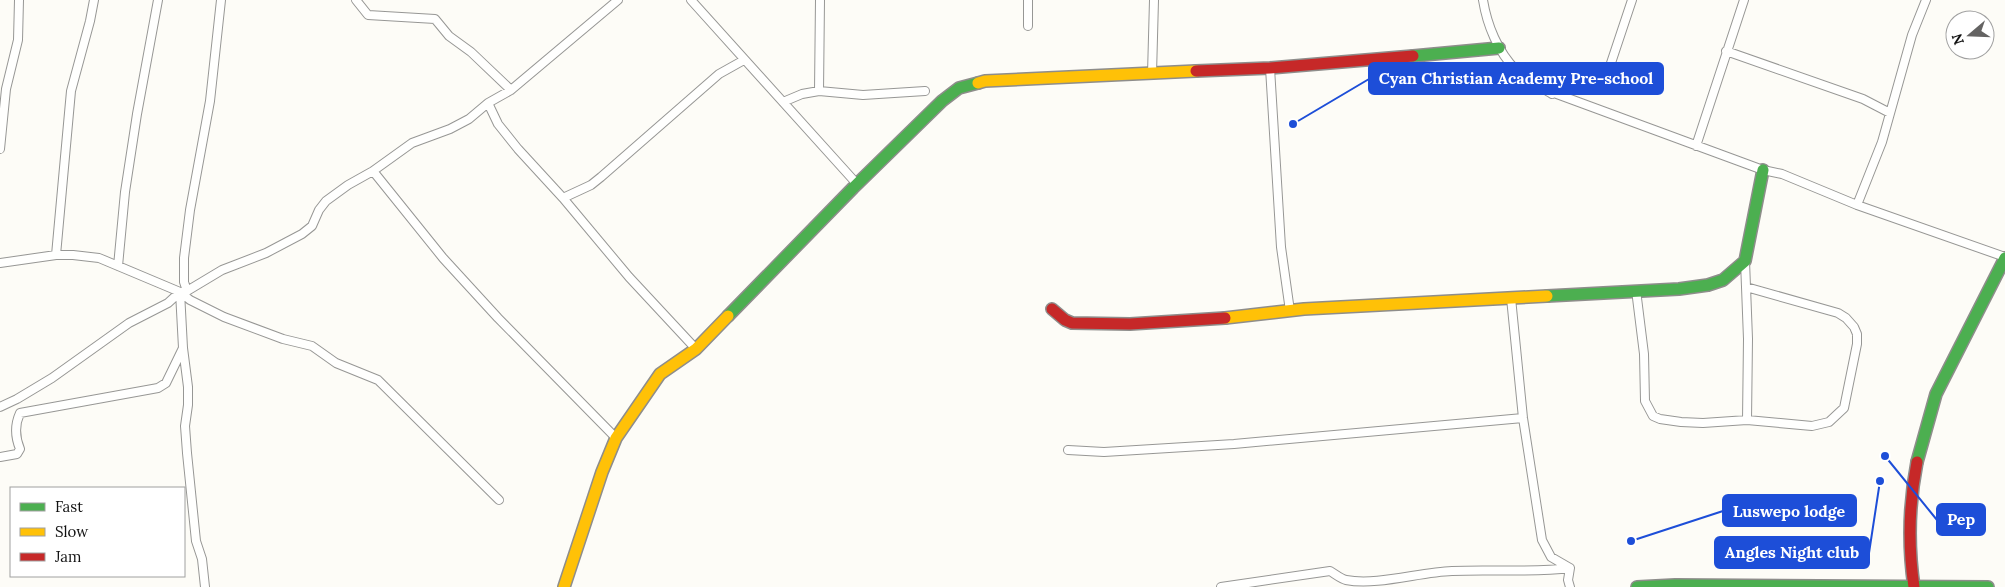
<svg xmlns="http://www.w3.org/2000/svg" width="2005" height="587" viewBox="0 0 2005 587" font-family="Lora,serif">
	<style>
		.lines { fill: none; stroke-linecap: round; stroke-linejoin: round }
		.street-casing { stroke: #979795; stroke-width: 10 }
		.fast-casing { stroke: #8e8d8b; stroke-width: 14 }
		.slow-casing { stroke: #8e8d8b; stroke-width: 14 }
		.jam-casing { stroke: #8e8d8b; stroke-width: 14 }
		.street { stroke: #fffffe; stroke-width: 8 }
		.fast { stroke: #4caf50; stroke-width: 11 }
		.slow { stroke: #ffc107; stroke-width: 11 }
		.jam { stroke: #c62828; stroke-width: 11 }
		.leader { fill: none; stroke: #1d4ed8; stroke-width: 2 }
		.callout-dot { fill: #1d4ed8; stroke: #fff; stroke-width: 2 }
		.callout { fill: #1d4ed8; stroke: #1d4ed8; stroke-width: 2 }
		.callout-label { font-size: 16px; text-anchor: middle; font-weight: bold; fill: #fff }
	</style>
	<rect width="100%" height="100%" fill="#fdfcf7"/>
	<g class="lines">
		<g class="street-casing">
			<path id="street" d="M356 0 368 15 435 19 449 36 471 52 511 90
				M691 0 857 184
				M1028 0V26
				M1483 0C1487 25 1498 52 1516 70 1526 80 1541 87 1552 94L1554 93 1763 170 1782 174 1857 205 2005 257
				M1726 51 1863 99 1890 113
				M1270 68 1281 247 1290 311
				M1152 74 1154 0
				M819 91 820 0
				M1552 94 1558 79 1591 90 1601 87 1609 69 1632 0
				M783 102 802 94 819 91 863 95 925 91
				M488 103 498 124 518 149 563 198 629 277 696 349
				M1696 146 1744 0
				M0 149 6 89 18 40 19 0
				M373 171 443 258 498 318 616 438
				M563 198 591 185 601 177 719 74 744 60
				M1857 205 1882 142 1912 35 1926 0
				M56 255 71 91 90 21 94 0
				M0 263 56 255H73L99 258 180 292 190 300 224 317 283 339 312 346 336 363 378 380 499 500
				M118 266 125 192 137 114 158 0
				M1746 287 1748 339 1747 420
				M1636 290 1644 354 1645 401 1653 416 1660 419 1681 422 1703 423 1747 420 1812 426 1829 422 1844 408 1857 344V334L1854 327 1846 318 1838 313 1746 287 1745 261
				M187 291 184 282V258L190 210 210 101 221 0
				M1511 298 1523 418 1542 540 1551 557 1570 568 1568 580 1570 587
				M183 348 188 387V405L185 426 187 453 196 541 202 559 205 587
				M0 407 17 399 52 378 129 323 168 303 180 292 187 291 222 270 266 253 302 234 312 226 319 210 326 201 348 185 373 171 412 143 450 129 469 119 488 103 511 90 618 0
				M1068 450 1104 452 1234 444 1523 418
				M0 457 17 454 20 449C15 437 15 424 20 413L158 388 166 383 183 348 180 292
				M1221 587 1330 571C1335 574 1341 579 1346 580 1377 586 1420 572 1452 571 1492 569 1531 573 1570 568"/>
		</g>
		<g class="fast-casing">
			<path id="fast" d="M1413 56 1499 48
				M1547 296 1679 289 1708 285 1723 280 1745 261 1763 170
				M728 316 853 188 942 101 959 88 978 83
				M1917 462 1936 394 2005 258
				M1637 587 1675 585 1988 587"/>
		</g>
		<g class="slow-casing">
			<path id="slow" d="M978 83 985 81 1196 71
				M1225 318 1304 309 1547 296
				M564 587 602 472 616 438 660 374 696 349 728 316"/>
		</g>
		<g class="jam-casing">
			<path id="jam" d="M1196 71 1270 68 1413 56
				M1052 309 1065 320 1072 323 1130 324 1225 318
				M1914 587C1908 546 1909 503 1917 462"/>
		</g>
		<use href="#street" class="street"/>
		<use href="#fast" class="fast"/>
		<use href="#slow" class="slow"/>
		<use href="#jam" class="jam"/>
	</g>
	<path class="leader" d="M1293 124L1369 79M1631 541L1723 511M1885 456L1937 520M1880 481L1869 553"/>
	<g class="callout-dot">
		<circle cx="1293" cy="124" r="5"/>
		<circle cx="1631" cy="541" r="5"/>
		<circle cx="1885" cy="456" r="5"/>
		<circle cx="1880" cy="481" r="5"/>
	</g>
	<g class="callout">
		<rect x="1369" y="63" width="294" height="31" rx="5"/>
		<rect x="1723" y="495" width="133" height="31" rx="5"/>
		<rect x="1937" y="504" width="48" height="31" rx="5"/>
		<rect x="1715" y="537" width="154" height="31" rx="5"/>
	</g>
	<g class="callout-label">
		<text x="1516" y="84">Cyan Christian Academy Pre-school</text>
		<text x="1789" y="517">Luswepo lodge</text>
		<text x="1961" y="525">Pep</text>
		<text x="1792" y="558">Angles Night club</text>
	</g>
	<rect x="10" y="487" width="175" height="90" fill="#ffffff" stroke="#a0a0a0"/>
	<rect x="20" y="503" width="25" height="8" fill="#4caf50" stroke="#a0a0a0"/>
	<text x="55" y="512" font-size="15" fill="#111111">Fast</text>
	<rect x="20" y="528" width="25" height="8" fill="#ffc107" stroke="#a0a0a0"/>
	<text x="55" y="537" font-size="15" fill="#111111">Slow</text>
	<rect x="20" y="553" width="25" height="8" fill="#c62828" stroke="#a0a0a0"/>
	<text x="55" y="562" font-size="15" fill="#111111">Jam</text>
	<g transform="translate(1970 35) rotate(251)"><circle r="24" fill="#ffffff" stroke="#a0a0a0"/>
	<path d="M0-4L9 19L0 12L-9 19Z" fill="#646362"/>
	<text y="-8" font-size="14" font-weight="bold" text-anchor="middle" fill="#111111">N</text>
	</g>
</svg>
